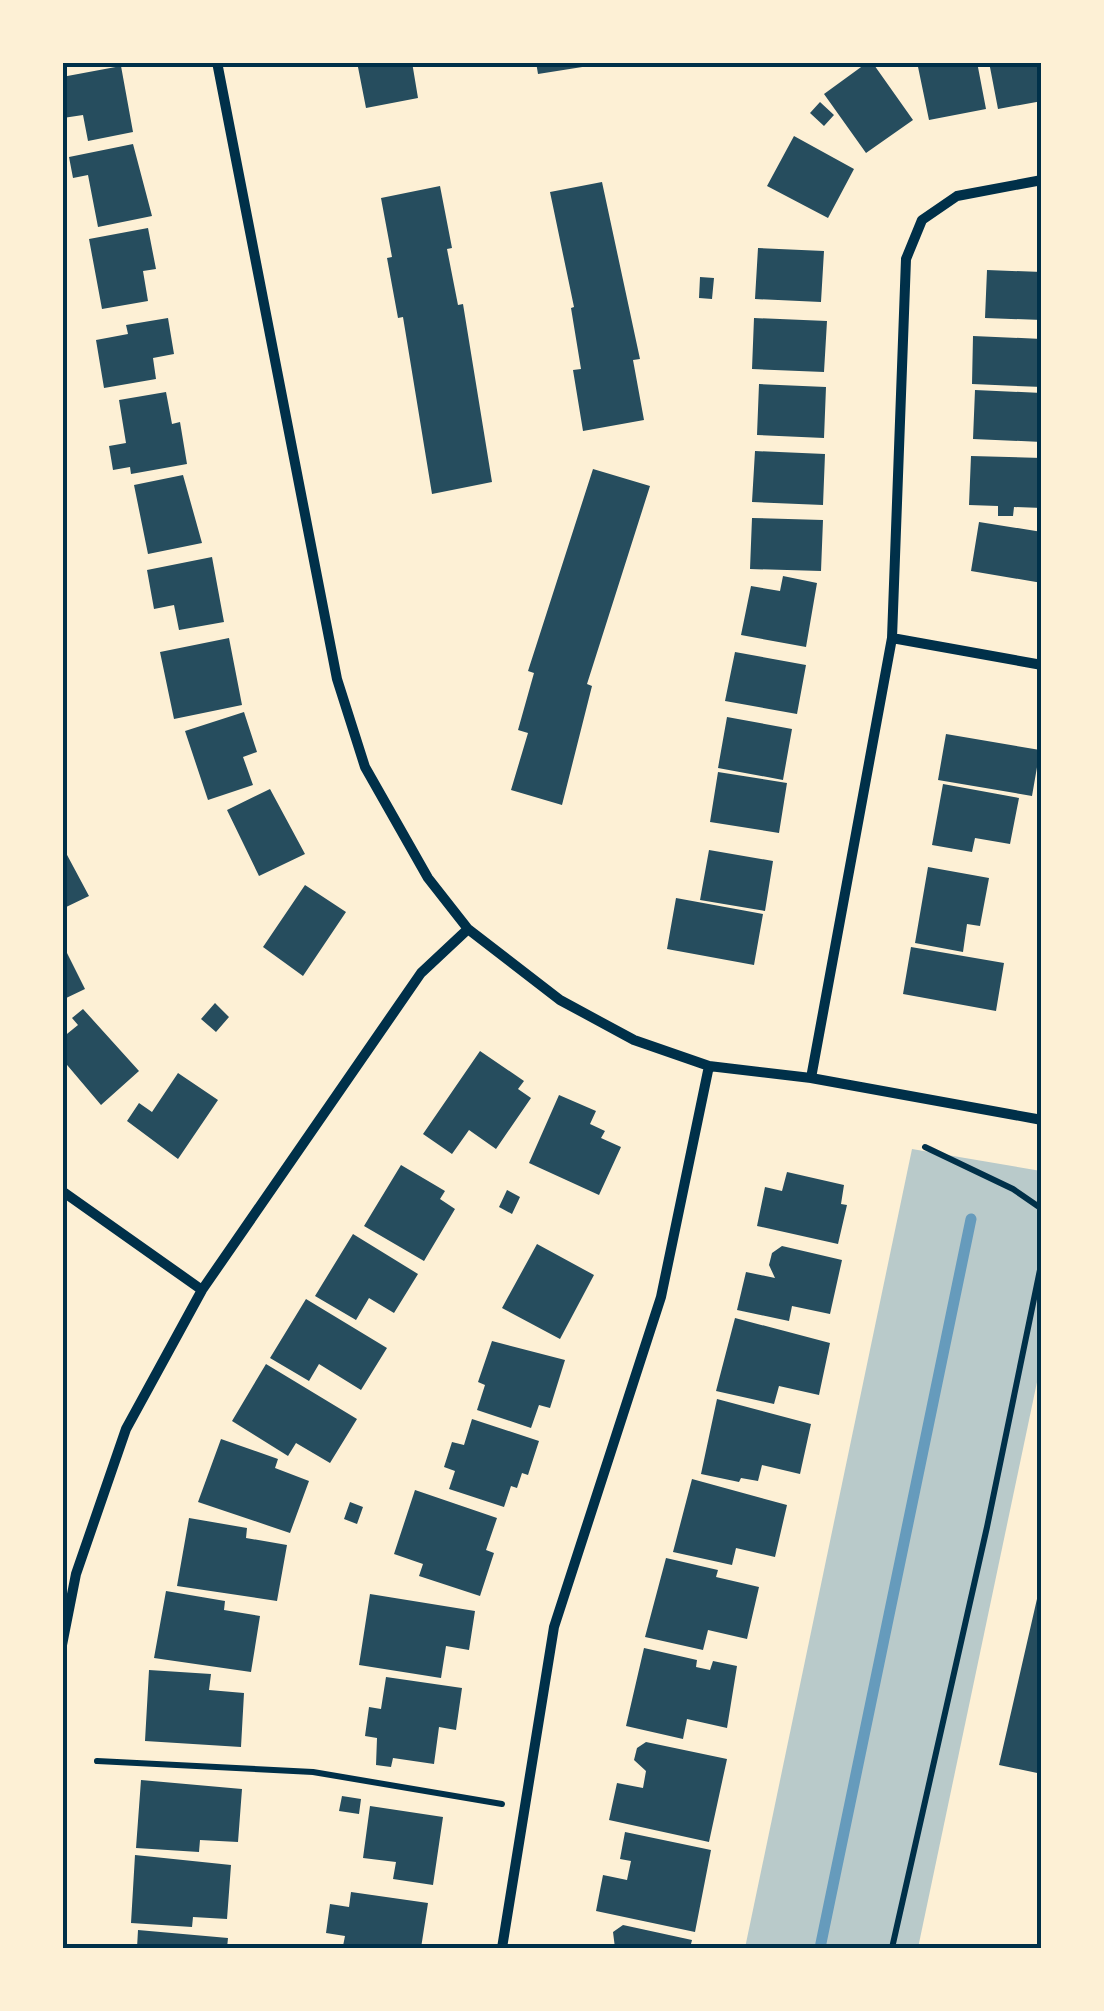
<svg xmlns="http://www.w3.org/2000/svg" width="1104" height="2011" viewBox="0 0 1104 2011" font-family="Karla,sans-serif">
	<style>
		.green { fill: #b9caca }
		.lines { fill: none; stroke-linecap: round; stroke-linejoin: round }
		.stream { stroke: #669bbc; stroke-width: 11 }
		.building { fill: #264d5e }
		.path { stroke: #003049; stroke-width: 6 }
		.minor { stroke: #003049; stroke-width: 10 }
		.neatline { fill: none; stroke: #003049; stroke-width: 4 }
	</style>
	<rect width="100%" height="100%" fill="#fdf0d5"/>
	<path class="green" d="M912 1149 1041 1171V1363L918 1948H745Z"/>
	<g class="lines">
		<path class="stream" d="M820 1948 971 1219"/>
	</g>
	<path class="building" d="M357 62H412L418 98 366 108Z
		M536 62H595V65L538 74Z
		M868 62H872L913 120 866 153 824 94Z
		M917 62H977L986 109 929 120Z
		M989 62H1042V101L998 109Z
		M121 66 133 132 88 141 83 115 63 118 62 77Z
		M820 102 834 115 824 126 810 113Z
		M794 136 854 169 828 218 767 186Z
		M133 144 152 216 98 227 88 175 73 178 69 157Z
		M602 182 640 359 633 360 644 420 583 431 573 370 581 369 571 308 574 307 550 192Z
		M440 186 452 248 447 249 458 305 463 304 492 482 432 494 403 317 398 318 387 258 392 257 381 198Z
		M148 228 156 269 143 271 148 301 102 309 89 239Z
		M758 248 824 251 821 302 755 299Z
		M987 270 1042 272V320L985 318Z
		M700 277 714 278 712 299 699 298Z
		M168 318 174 354 153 358 156 379 104 388 96 340 128 334 126 325Z
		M754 318 827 321 824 372 752 369Z
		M973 336 1042 339V387L972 384Z
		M759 384 826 387 824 438 757 435Z
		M975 390 1042 393V442L973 439Z
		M166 392 172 424 180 422 187 464 131 474 130 467 113 470 109 446 126 443 119 400Z
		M755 451 825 454 823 505 752 502Z
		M971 456 1042 458V508L1014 507 1013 516H998V506L969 505Z
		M593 469 650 486 587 684 592 686 562 805 511 790 528 733 518 730 534 673 528 671Z
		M183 475 202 543 148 554 134 485Z
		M752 518 823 520 821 571 750 569Z
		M979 522 1042 532V583L971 571Z
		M212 557 224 622 179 630 174 605 154 609 147 570Z
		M783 576 817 583 806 647 741 635 751 586 780 591Z
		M229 638 242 705 174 719 160 652Z
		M735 652 806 665 797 714 725 701Z
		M244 712 257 752 243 757 253 785 208 800 185 731Z
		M727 717 792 729 783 780 718 768Z
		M946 734 1040 750 1032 796 938 780Z
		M718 772 787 783 779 833 710 822Z
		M943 784 1019 798 1010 844 975 838 972 852 932 845Z
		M270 789 305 854 259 876 227 810Z
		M709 850 773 861 765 911 700 900Z
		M66 853 89 896 62 909V855Z
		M928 867 989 878 980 926 967 924 963 952 915 943Z
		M305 885 346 912 303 976 263 947Z
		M676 898 763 914 754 965 667 949Z
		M62 943 85 989 62 1000Z
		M911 947 1004 963 996 1011 903 994Z
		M215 1003 229 1017 216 1032 201 1019Z
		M83 1009 139 1071 101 1105 62 1059V1038L78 1025 72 1018Z
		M480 1051 524 1081 518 1089 531 1098 496 1149 469 1130 452 1154 423 1134Z
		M178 1073 218 1100 178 1159 127 1121 139 1103 152 1112Z
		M559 1095 596 1111 590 1124 605 1131 601 1138 621 1147 599 1195 529 1163Z
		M401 1165 445 1191 440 1199 455 1209 424 1261 364 1226Z
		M787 1172 844 1185 841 1204 847 1205 838 1244 757 1226 765 1187 782 1191Z
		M507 1190 520 1197 512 1214 499 1207Z
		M353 1234 418 1274 394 1313 369 1298 356 1320 315 1296Z
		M537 1244 594 1275 560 1339 502 1308Z
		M782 1246 842 1260 830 1314 792 1306 789 1321 737 1310 746 1272 775 1278 769 1265 772 1253Z
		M306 1299 387 1348 361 1390 319 1364 309 1381 270 1358Z
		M735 1318 830 1343 819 1395 779 1386 774 1404 716 1391Z
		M492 1341 565 1360 550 1408 539 1405 531 1428 477 1410 485 1385 478 1382Z
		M266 1364 357 1419 330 1463 296 1443 288 1456 232 1421Z
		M717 1399 811 1424 800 1474 762 1465 758 1481 741 1478 739 1482 701 1474Z
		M472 1419 539 1441 528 1475 522 1473 517 1488 511 1486 504 1507 449 1489 455 1471 444 1467 452 1442 464 1445Z
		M221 1439 278 1459 275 1468 309 1481 290 1533 198 1502Z
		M692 1479 787 1505 775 1557 736 1548 732 1565 673 1552Z
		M415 1490 497 1518 486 1550 494 1553 480 1596 419 1576 423 1564 394 1554Z
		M350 1502 363 1507 357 1524 344 1519Z
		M189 1518 247 1528 246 1538 287 1545 277 1601 177 1586Z
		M666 1558 718 1570 716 1577 759 1587 747 1639 708 1630 703 1650 645 1637Z
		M1042 1577V1774L999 1765Z
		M166 1591 225 1601 224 1610 260 1616 251 1672 154 1658Z
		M370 1594 475 1611 469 1650 446 1646 441 1678 359 1665Z
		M644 1648 697 1660 696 1667 710 1670 713 1661 737 1666 727 1728 687 1719 683 1739 626 1726Z
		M149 1670 211 1674 209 1690 244 1693 241 1747 145 1741Z
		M386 1677 462 1688 456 1730 439 1727 434 1764 393 1758 391 1767 376 1765 377 1738 365 1736 369 1707 381 1709Z
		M646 1742 727 1759 709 1842 609 1820 617 1783 643 1788 646 1771 634 1760 637 1748Z
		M141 1780 242 1789 238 1842 200 1840 199 1852 136 1848Z
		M342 1796 361 1799 359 1814 339 1811Z
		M370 1806 443 1817 433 1885 393 1879 396 1862 363 1858Z
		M625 1832 711 1850 695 1932 596 1911 603 1875 627 1880 631 1861 620 1859Z
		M135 1855 231 1865 227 1919 193 1917 192 1927 131 1923Z
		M351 1892 428 1903 421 1948 343 1946 345 1936 326 1933 330 1904 349 1907Z
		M623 1925 692 1940 690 1948H615L613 1932Z
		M138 1930 228 1938 227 1948H137Z"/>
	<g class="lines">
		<path class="path" d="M925 1147 1013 1189 1042 1209
			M97 1761 313 1772 502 1804
			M892 1948 987 1527 1042 1260"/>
		<path class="minor" d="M217 62 337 679 365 767 428 878 468 929 560 1000 634 1040 709 1066 811 1078 1042 1120
			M892 638 1042 665
			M811 1078 892 638 906 259 922 220 957 196 1042 180
			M62 1191 202 1290
			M62 1645 76 1574 126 1429 202 1290 421 973 468 929
			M502 1948 554 1627 661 1297 709 1066"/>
	</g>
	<rect width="1104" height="2011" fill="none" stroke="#fdf0d5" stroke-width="130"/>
	<rect x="65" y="65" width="974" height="1881" class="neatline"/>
</svg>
